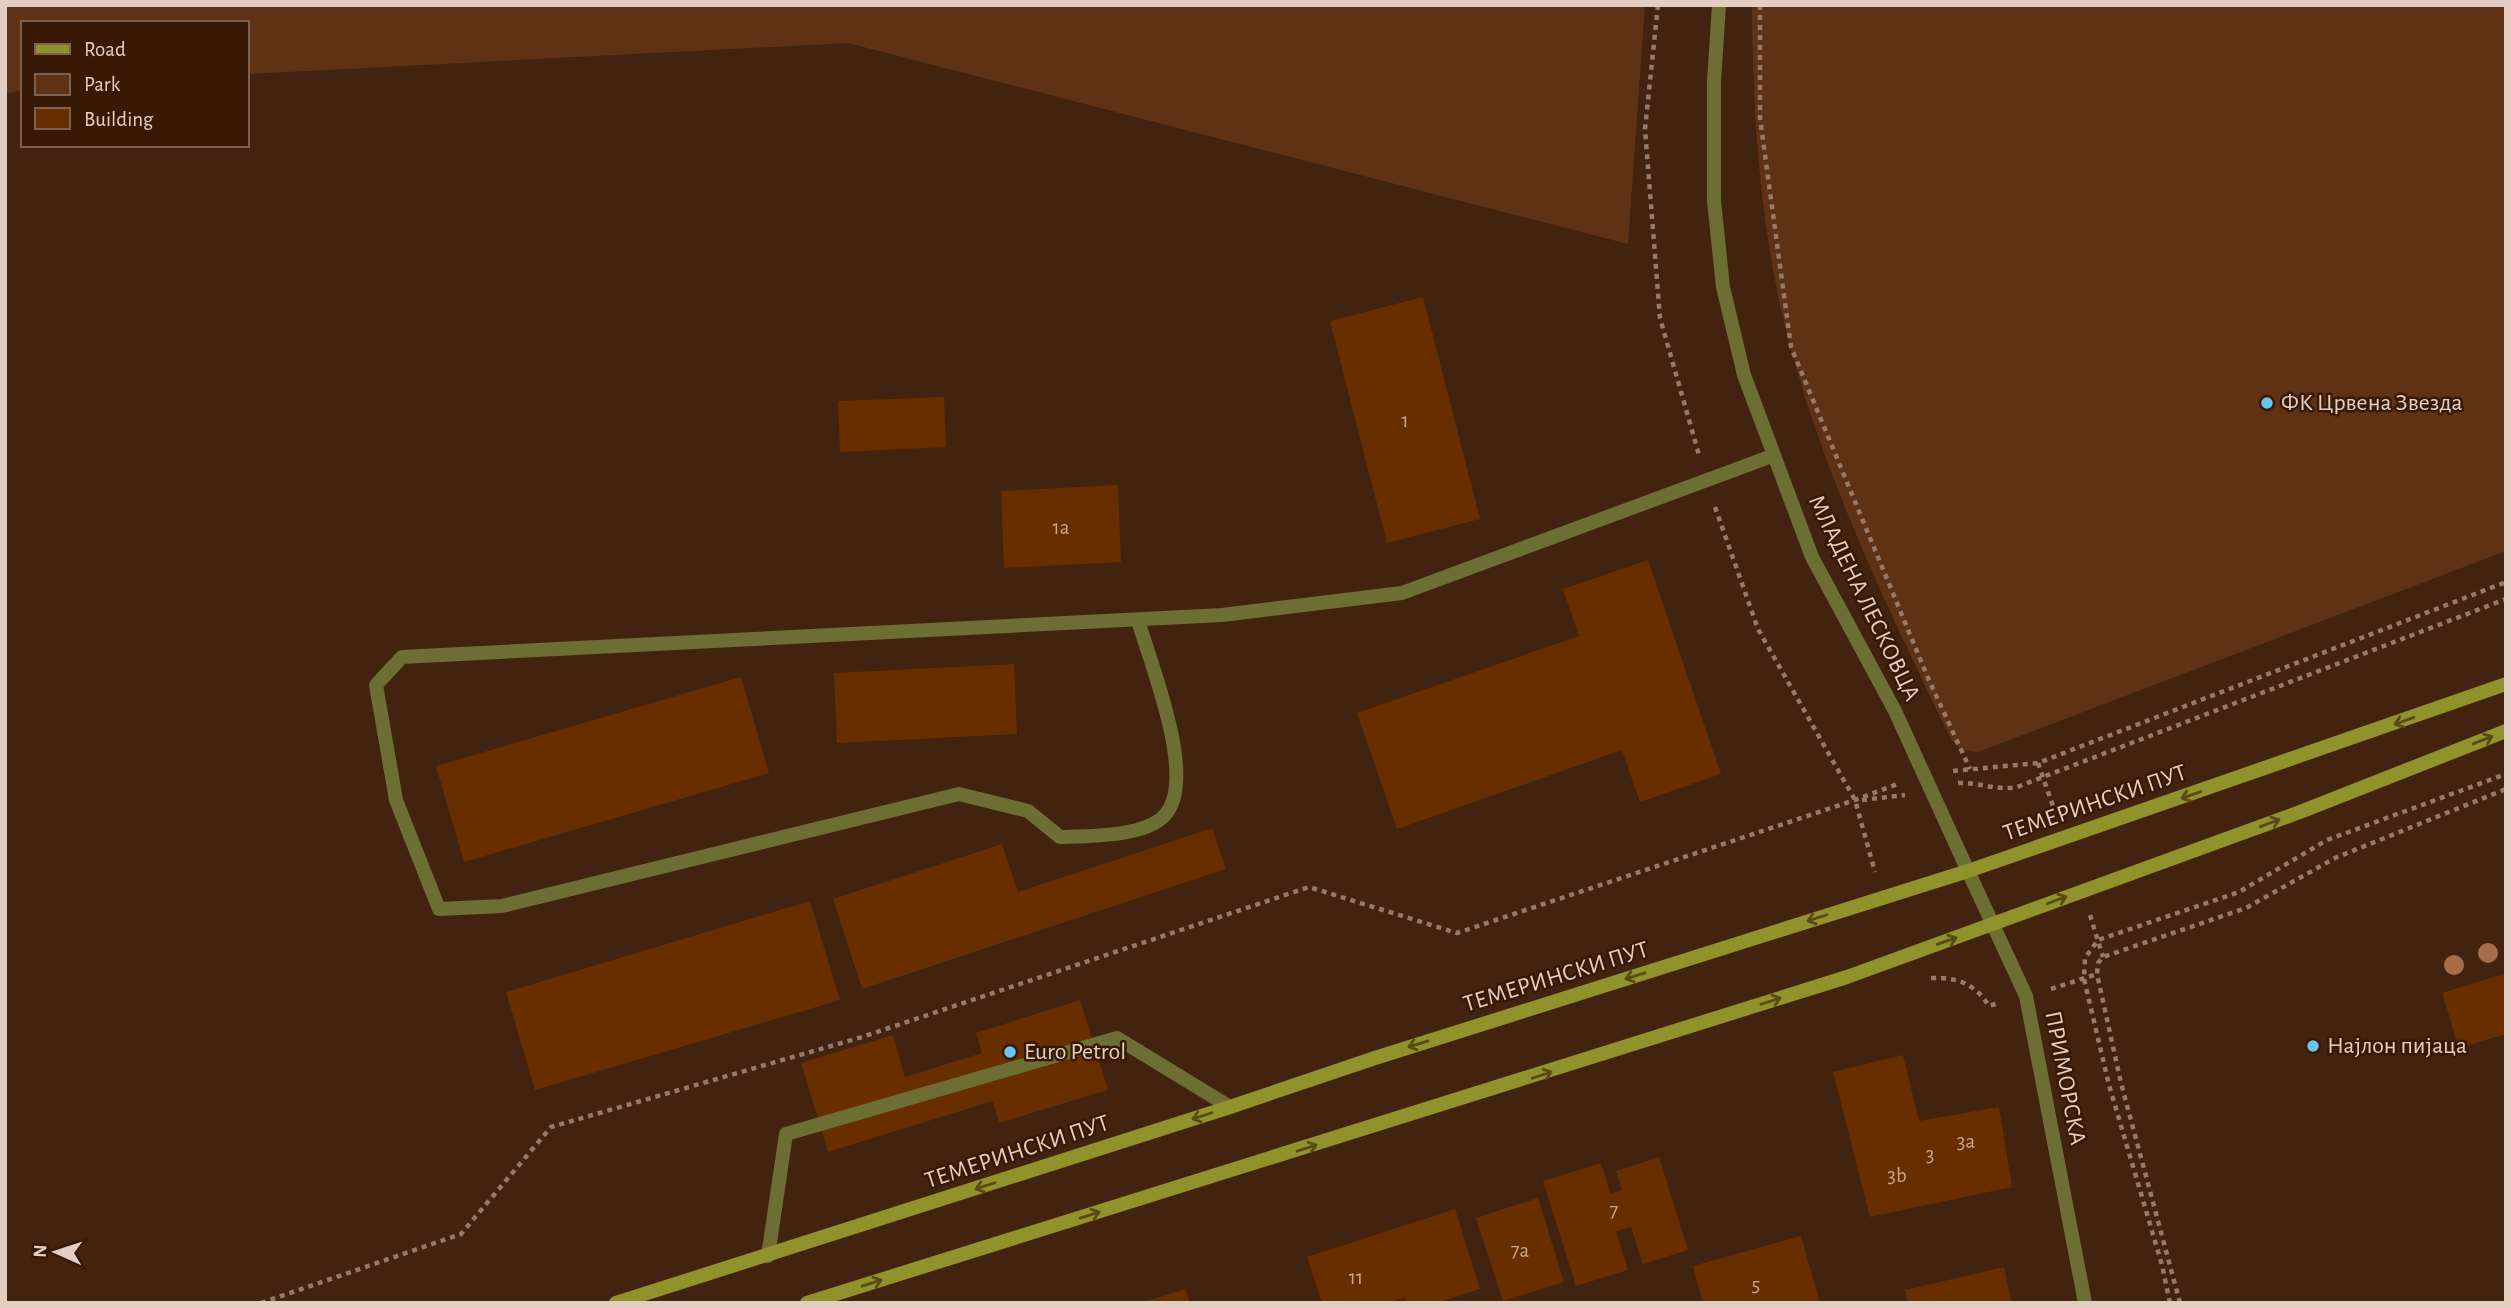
<svg xmlns="http://www.w3.org/2000/svg" width="2511" height="1308" viewBox="0 0 2511 1308" font-family="'Alegreya Sans',sans-serif">
	<style>
		.green { fill: #603215 }
		.building { fill: #682e00 }
		.lines { fill: none; stroke-linecap: round; stroke-linejoin: round }
		.path { stroke: #947a6b; stroke-width: 4.5; stroke-dasharray: 5 5; stroke-linecap: butt }
		.service { stroke: #6c6e33; stroke-width: 14 }
		.minor { stroke: #6c6e33; stroke-width: 14 }
		.tertiary { stroke: #6c6e33; stroke-width: 14 }
		.secondary { stroke: #90932b; stroke-width: 14 }
		.tree { fill: #a86c46 }
		.oneway { stroke: #5b4a15 }
		.poi-dot { fill: #68c4f0; stroke: #371906; stroke-width: 2.5 }
		.labels { text-anchor: middle; dominant-baseline: central; stroke-width: 5; stroke-linejoin: round; paint-order: stroke }
		.number-label { font-size: 21px; fill: #c4a692 }
		.poi-label { font-size: 24px; fill: #e3cec3; stroke: #371906; text-anchor: start }
		.street-label { font-size: 24px; fill: #e3cec3; stroke: #371906 }
	</style>
	<rect width="100%" height="100%" fill="#422310"/>
	<path class="green" d="M5 5H1645L1628 244 848 43 247 74V23H23V90L5 94Z
		M1752 5H2506V551L1978 752 1962 750 1952 741C1893 620 1832 494 1795 363 1761 247 1753 126 1752 5Z"/>
	<path class="building" d="M1423 297 1480 519 1387 543 1330 321Z
		M944 397 946 447 840 452 838 401Z
		M1118 485 1121 562 1004 568 1001 491Z
		M1648 560 1721 774 1640 802 1622 750 1397 829 1357 713 1579 636 1563 589Z
		M1014 664 1017 734 837 743 834 673Z
		M741 677 769 773 464 862 436 766Z
		M1212 828 1226 869 862 989 833 899 1002 844 1018 892Z
		M810 901 840 1000 535 1090 506 992Z
		M2506 973V1034L2459 1048 2442 993Z
		M1080 1000 1108 1090 999 1123 993 1101 828 1152 801 1063 893 1035 905 1077 982 1053 976 1033Z
		M1903 1055 1919 1121 1999 1107 2012 1187 1870 1217 1833 1072Z
		M1659 1157 1688 1250 1643 1264 1631 1227 1616 1231 1628 1270 1576 1286 1543 1181 1601 1163 1611 1194 1622 1190 1616 1171Z
		M1538 1198 1564 1282 1503 1301 1476 1218Z
		M1455 1209 1480 1289 1436 1303H1407L1405 1297 1389 1303H1322L1307 1257Z
		M1801 1236 1820 1303H1703L1693 1266Z
		M2004 1267 2012 1303H1908L1905 1290Z
		M1185 1289 1190 1303H1144V1302Z"/>
	<g class="lines">
		<path class="path" d="M1658 5 1645 129 1660 318 1699 455
			M1760 5V118L1791 347 1928 678 1970 769
			M1715 507 1758 629 1855 800 1875 872
			M2038 763 2055 812
			M1953 771 2038 763 2506 582
			M1958 783C1978 782 1997 791 2017 787L2506 599
			M1862 800 1905 795
			M2090 915 2103 957
			M1931 978C1958 977 1975 984 1989 1006L1999 1003
			M2051 989 2097 974
			M261 1303 461 1234 551 1127 862 1037 1309 887 1457 933 1855 800 1900 783
			M2170 1303 2162 1265 2109 1085 2084 979 2085 958 2098 940 2239 892 2327 840 2506 774
			M2180 1303 2121 1083 2097 974 2098 963 2103 957 2246 908 2335 858 2506 789"/>
		<path class="service" d="M1138 620C1150 663 1199 781 1164 816 1144 837 1087 836 1060 837L1028 811 959 794 502 906 439 909 396 800 376 685 402 657 1222 615 1402 593 1772 456
			M768 1256 786 1134 1117 1038 1230 1107"/>
		<path class="minor" d="M1719 5 1714 81V201L1723 287 1744 375 1812 557 1895 711 1968 871"/>
		<path class="tertiary" d="M1968 871 2026 996 2085 1303"/>
		<path class="secondary" d="M616 1303 1230 1107 1375 1058 1968 871 2506 684
			M807 1303 1847 977 2300 812 2506 731"/>
	</g>
	<g class="tree">
		<circle cx="2488" cy="953" r="10"/>
		<circle cx="2454" cy="965" r="10"/>
	</g>
	<defs><path id="oneway-shaft" d="M-6 0H5M1.5-3L5.5 0L1.5 3" fill="none" stroke-width="1.6" stroke-linecap="round" stroke-linejoin="round" transform="scale(1.75)"/></defs>
	<g class="oneway">
		<use href="#oneway-shaft" transform="translate(2404 721) rotate(160)"/>
		<use href="#oneway-shaft" transform="translate(2483 740) rotate(-21)"/>
		<use href="#oneway-shaft" transform="translate(2191 795) rotate(161)"/>
		<use href="#oneway-shaft" transform="translate(2270 823) rotate(-20)"/>
		<use href="#oneway-shaft" transform="translate(2057 900) rotate(-21)"/>
		<use href="#oneway-shaft" transform="translate(1817 918) rotate(162)"/>
		<use href="#oneway-shaft" transform="translate(1947 941) rotate(-19)"/>
		<use href="#oneway-shaft" transform="translate(1635 976) rotate(163)"/>
		<use href="#oneway-shaft" transform="translate(1771 1001) rotate(-18)"/>
		<use href="#oneway-shaft" transform="translate(1418 1044) rotate(163)"/>
		<use href="#oneway-shaft" transform="translate(1542 1075) rotate(-18)"/>
		<use href="#oneway-shaft" transform="translate(1202 1116) rotate(162)"/>
		<use href="#oneway-shaft" transform="translate(1307 1148) rotate(-17)"/>
		<use href="#oneway-shaft" transform="translate(985 1186) rotate(162)"/>
		<use href="#oneway-shaft" transform="translate(1090 1215) rotate(-17)"/>
		<use href="#oneway-shaft" transform="translate(872 1283) rotate(-17)"/>
	</g>
	<g class="poi-dot">
		<circle cx="2267" cy="403" r="7"/>
		<circle cx="2313" cy="1046" r="7"/>
		<circle cx="1010" cy="1052" r="7"/>
	</g>
	<g class="labels">
		<g class="number-label">
			<text x="1405" y="420">1</text>
			<text x="1061" y="527">1a</text>
			<text x="1966" y="1141">3a</text>
			<text x="1930" y="1154">3</text>
			<text x="1897" y="1175">3b</text>
			<text x="1614" y="1210">7</text>
			<text x="1520" y="1250">7a</text>
			<text x="1356" y="1277">11</text>
			<text x="1756" y="1284">5</text>
		</g>
		<g class="poi-label">
			<text x="2281" y="403">ФК Црвена Звезда</text>
			<text x="2327" y="1046">Најлон пијаца</text>
			<text x="1024" y="1052">Euro Petrol</text>
		</g>
		<g class="street-label">
			<text transform="translate(1864 598) rotate(64)">МЛАДЕНА ЛЕСКОВЦА</text>
			<text transform="translate(2095 803) rotate(-19)">ТЕМЕРИНСКИ ПУТ</text>
			<text transform="translate(1556 977) rotate(-17)">ТЕМЕРИНСКИ ПУТ</text>
			<text transform="translate(2065 1078) rotate(79)">ПРИМОРСКА</text>
			<text transform="translate(1017 1152) rotate(-18)">ТЕМЕРИНСКИ ПУТ</text>
		</g>
	</g>
	<rect width="2511" height="1308" fill="none" stroke="#e3cec3" stroke-width="14"/>
	<rect x="21" y="21" width="228" height="126" fill="#371906" stroke="#7c6152" stroke-width="2"/>
	<rect x="35" y="44" width="35" height="10" fill="#90932b" stroke="#7c6152" stroke-width="2"/>
	<text x="84" y="56" font-size="21" fill="#e3cec3">Road</text>
	<rect x="35" y="74" width="35" height="21" fill="#603215" stroke="#7c6152" stroke-width="2"/>
	<text x="84" y="91" font-size="21" fill="#e3cec3">Park</text>
	<rect x="35" y="108" width="35" height="21" fill="#682e00" stroke="#7c6152" stroke-width="2"/>
	<text x="84" y="126" font-size="21" fill="#e3cec3">Building</text>
	<g transform="translate(56 1252) rotate(273)" stroke="#371906" stroke-width="5" paint-order="stroke">
	<path d="M0-5L12 26L0 18L-12 26Z" fill="#e3cec3"/>
	<text y="-10" font-size="19" font-weight="bold" text-anchor="middle" fill="#e3cec3">N</text>
	</g>
</svg>
